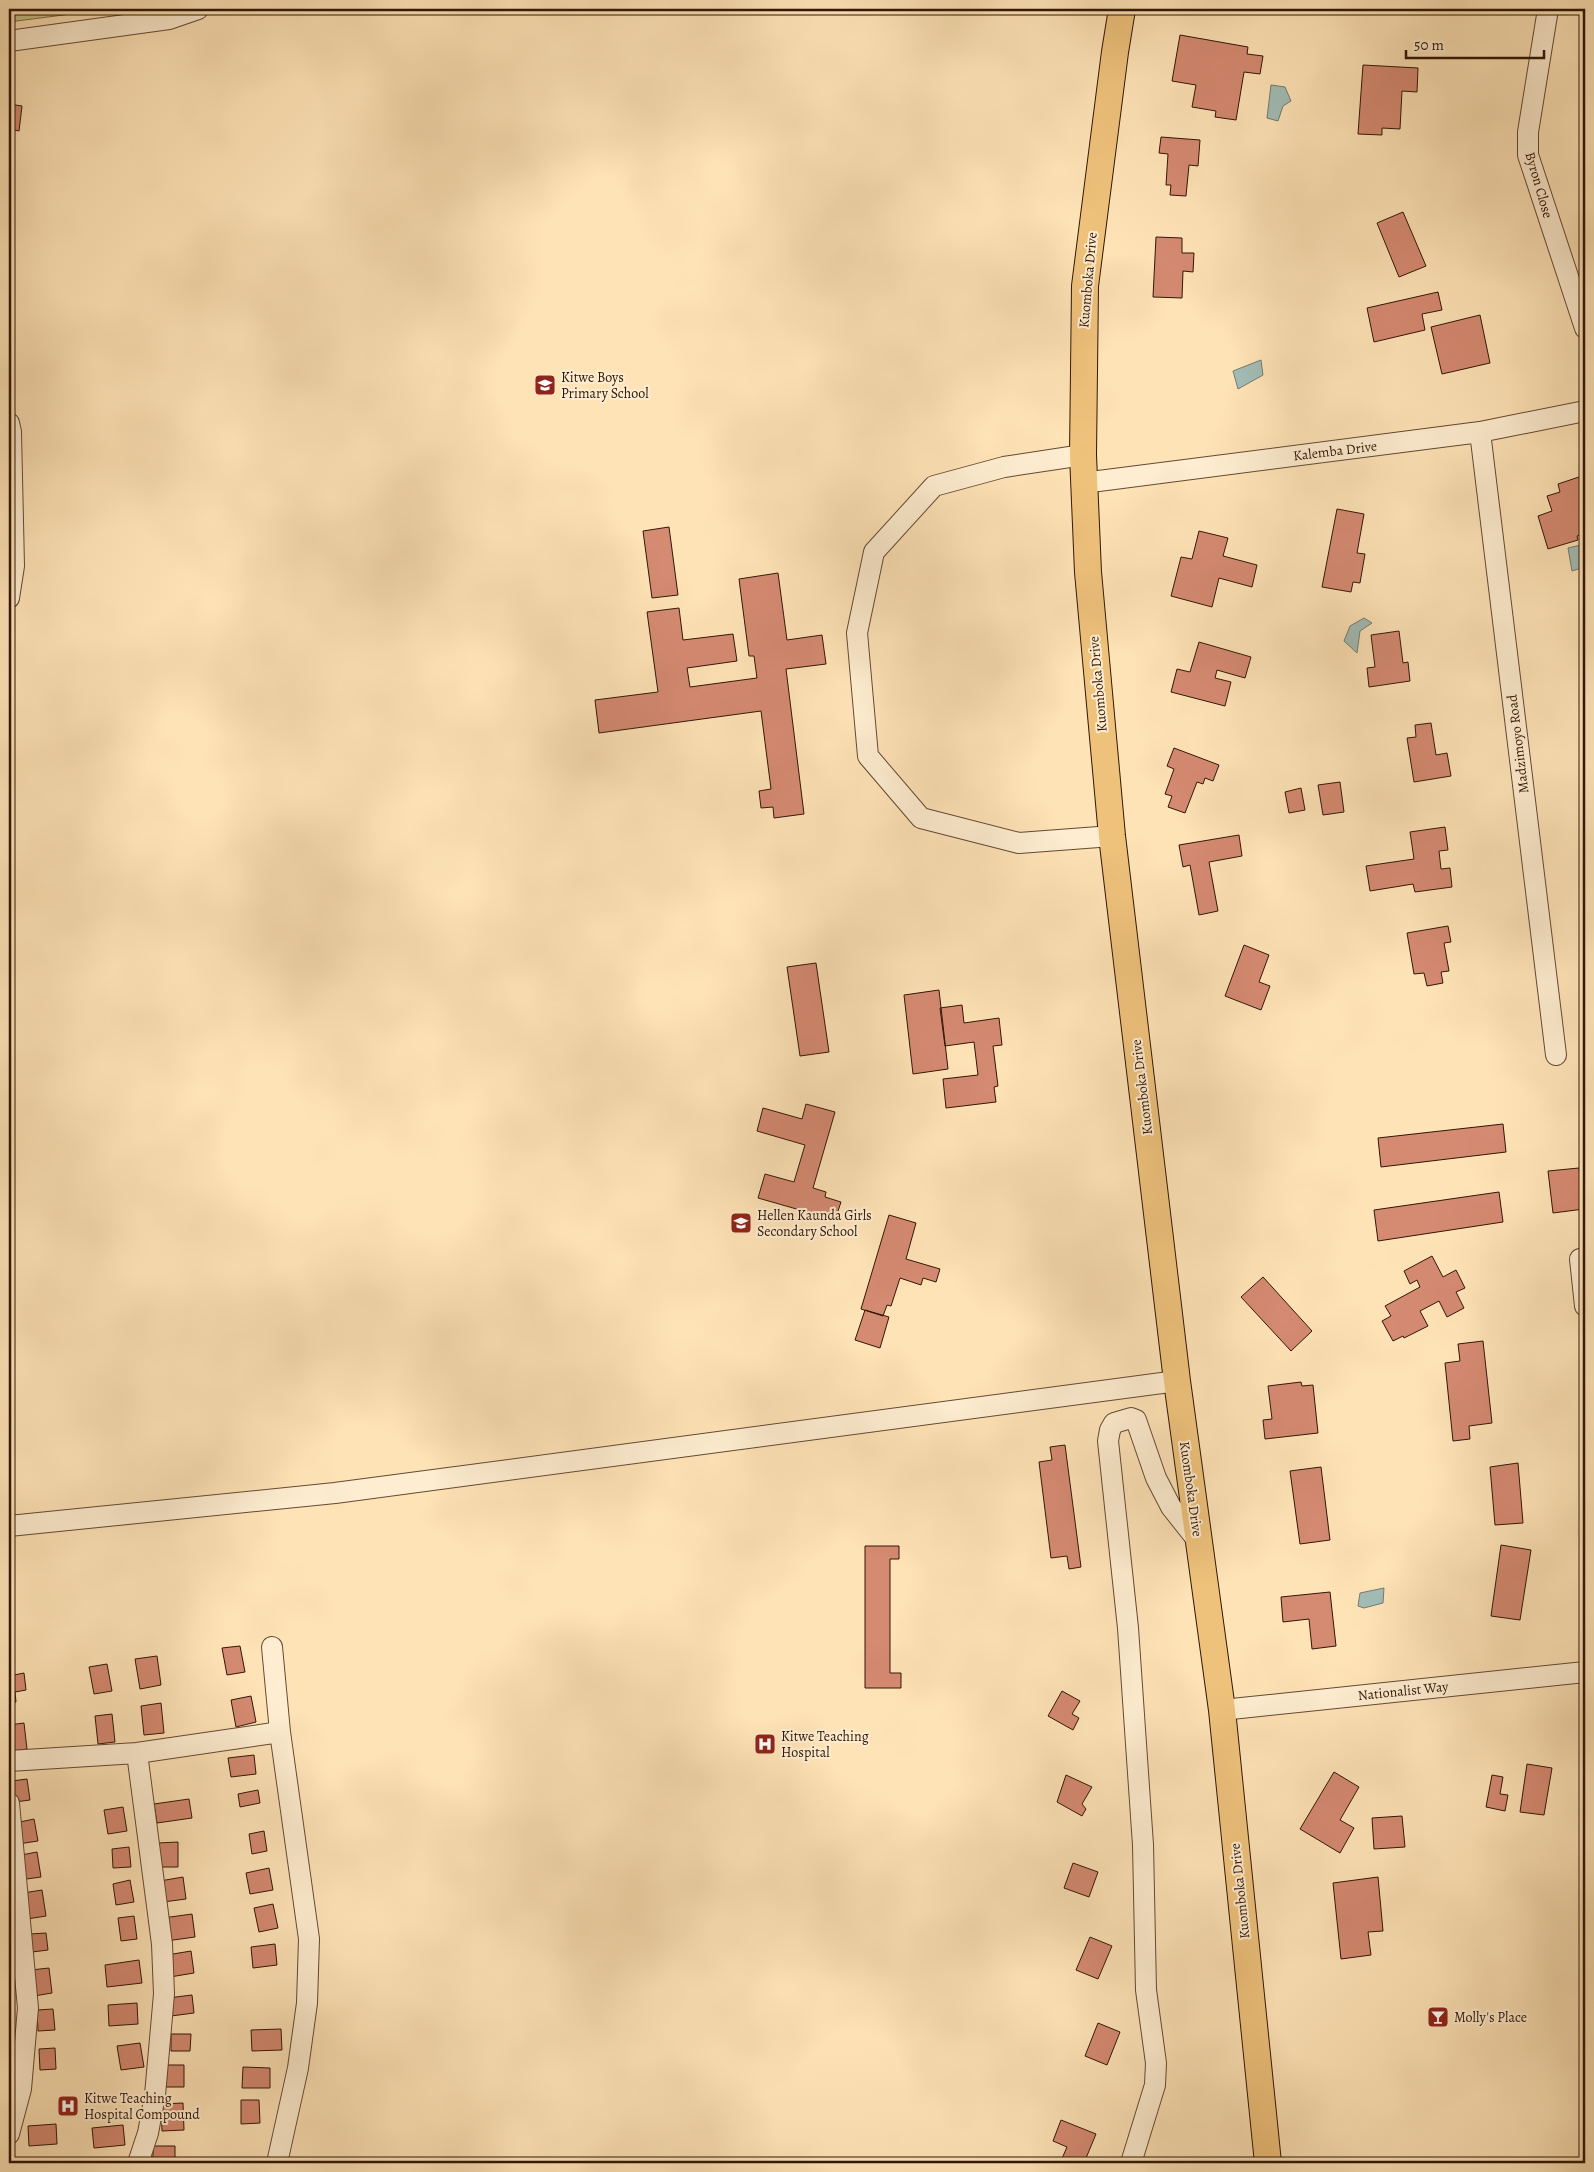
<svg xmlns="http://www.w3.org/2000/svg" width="1594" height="2172" viewBox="0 0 1594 2172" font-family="Alegreya,serif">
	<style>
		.green { fill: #c6c28a; stroke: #7c6c48 }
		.water { fill: #a2bdb6; stroke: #757a70 }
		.building { fill: #d58a72; stroke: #311606 }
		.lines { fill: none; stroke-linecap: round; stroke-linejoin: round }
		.minor-casing { stroke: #644932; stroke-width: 22 }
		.major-casing { stroke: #311606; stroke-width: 28 }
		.minor { stroke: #feedd0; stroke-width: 20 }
		.major { stroke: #efc27c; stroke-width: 26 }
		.labels { text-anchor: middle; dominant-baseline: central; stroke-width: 4; stroke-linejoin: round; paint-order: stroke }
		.street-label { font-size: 14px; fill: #311606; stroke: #feedd0 }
		.poi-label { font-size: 14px; fill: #311606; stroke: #feedd0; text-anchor: start }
	</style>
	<rect width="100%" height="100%" fill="#fee3b7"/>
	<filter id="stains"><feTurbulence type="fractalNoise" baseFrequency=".004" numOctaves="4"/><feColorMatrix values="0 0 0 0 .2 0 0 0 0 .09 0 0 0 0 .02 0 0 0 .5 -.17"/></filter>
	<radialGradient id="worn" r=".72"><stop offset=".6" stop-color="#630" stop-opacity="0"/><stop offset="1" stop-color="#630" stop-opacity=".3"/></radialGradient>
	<path class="green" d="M9 9H110L9 22Z"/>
	<path class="water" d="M1271 85 1285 87 1291 101 1283 106 1278 121 1267 118Z
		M1261 360 1263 375 1238 389 1233 371Z
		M1585 544V567L1572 571 1568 548Z
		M1364 618 1372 623 1360 631 1357 653 1344 641 1350 626Z
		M1384 1588 1383 1603 1364 1608 1358 1606 1360 1593Z"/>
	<path class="building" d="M1180 35 1248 47 1247 54 1263 56 1260 74 1244 72 1236 120 1215 117 1216 111 1192 107 1196 85 1172 81Z
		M1363 65 1418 68 1417 92 1402 91 1400 129 1382 128V135L1358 134Z
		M9 104 22 106 19 131 9 129Z
		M1161 137 1200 140 1198 166 1189 165 1186 196 1170 195 1171 185H1166L1168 154 1159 153Z
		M1403 212 1426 266 1399 277 1377 223Z
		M1156 237 1182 238V253H1194L1193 272 1183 271 1182 298 1153 297Z
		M1438 292 1442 310 1422 314 1425 330 1374 342 1367 308Z
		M1480 315 1490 363 1442 374 1431 327Z
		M1585 475V533L1577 536 1578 540 1548 549 1538 516 1552 511 1547 496 1560 492 1558 484Z
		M1337 509 1364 514 1357 553 1365 554 1360 583 1353 582 1351 592 1322 587Z
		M669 527 678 595 652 598 643 531Z
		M1199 531 1228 538 1223 556 1257 565 1252 587 1219 578 1212 607 1171 596 1181 557 1192 559Z
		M778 573 787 640 822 635 826 664 786 669 804 814 774 818 773 807 761 808 759 791 771 789 761 711 599 733 595 700 658 692 647 612 679 608 683 640 733 634 737 661 687 668 690 687 757 678 754 656H749L739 579Z
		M1399 631 1403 663 1408 662 1410 681 1369 687 1367 668 1375 667 1371 635Z
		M1199 642 1251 657 1245 678 1217 670 1215 678 1231 682 1225 706 1171 692 1177 669 1190 672Z
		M1431 723 1436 755 1447 753 1451 776 1414 782 1407 738 1416 737 1415 725Z
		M1174 748 1219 765 1213 781 1205 778 1203 784 1197 782 1185 813 1168 807 1172 796 1165 794 1174 769 1167 766Z
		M1340 782 1344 812 1323 815 1318 785Z
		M1301 788 1305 810 1289 813 1285 792Z
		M1445 827 1448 850 1439 851 1441 869 1450 868 1452 887 1415 892 1413 884 1370 891 1366 866 1414 859 1410 832Z
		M1239 835 1242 856 1209 862 1218 911 1199 915 1190 865 1183 867 1179 845Z
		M1448 926 1451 942 1444 943 1449 971 1441 972 1443 983 1427 986 1424 973 1414 974 1407 933Z
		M1244 945 1269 955 1259 982 1270 986 1261 1010 1225 996Z
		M816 963 829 1052 800 1056 787 967Z
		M939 990 948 1069 913 1074 904 995Z
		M962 1005 964 1023 999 1018 1002 1045 993 1046 998 1086 994 1087 996 1102 946 1108 943 1079 978 1075 974 1042 945 1046 940 1008Z
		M806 1104 835 1112 813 1188 826 1192 825 1197 841 1202 835 1220 758 1198 765 1174 794 1182 805 1145 757 1131 763 1108 802 1119Z
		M1503 1124 1506 1152 1381 1167 1378 1138Z
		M1579 1168 1584 1209 1553 1213 1548 1171Z
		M1499 1192 1503 1222 1378 1241 1374 1210Z
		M889 1215 916 1223 906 1259 940 1269 936 1282 923 1278 921 1285 900 1278 891 1306 887 1305 883 1316 861 1309Z
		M1432 1256 1443 1277 1456 1270 1465 1288 1456 1292 1464 1308 1447 1317 1439 1301 1420 1311 1428 1326 1404 1338 1403 1336 1393 1341 1382 1321 1391 1316 1385 1306 1420 1287 1417 1280 1410 1284 1404 1271Z
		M1263 1277 1312 1331 1291 1351 1241 1297Z
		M865 1310 889 1317 880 1348 855 1340Z
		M1483 1341 1492 1423 1469 1426 1470 1439 1453 1441 1445 1363 1460 1361 1458 1344Z
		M1301 1382 1302 1386 1313 1385 1318 1433 1265 1439 1263 1420 1272 1419 1268 1386Z
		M1065 1445 1081 1567 1069 1569 1067 1556 1051 1558 1039 1462 1052 1460 1050 1447Z
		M1518 1463 1523 1523 1495 1525 1490 1467Z
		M1321 1467 1330 1540 1300 1544 1290 1471Z
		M1501 1545 1531 1550 1520 1620 1491 1616Z
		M865 1546H899V1559H890V1673H901V1688H865Z
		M1330 1592 1336 1646 1312 1649 1309 1619 1283 1622 1281 1597Z
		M240 1646 245 1672 227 1675 222 1648Z
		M157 1656 161 1685 140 1689 135 1659Z
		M107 1664 112 1691 94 1694 89 1667Z
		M24 1673 26 1690 15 1692 16 1702 9 1703V1676Z
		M1062 1691 1080 1701 1072 1714 1079 1718 1073 1730 1048 1716Z
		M251 1696 256 1722 236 1727 231 1700Z
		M161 1703 164 1733 144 1735 141 1706Z
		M112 1714 115 1742 98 1744 95 1716Z
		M24 1723 27 1749 9 1752V1725Z
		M254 1755 256 1774 231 1777 228 1758Z
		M1527 1764 1552 1768 1544 1815 1520 1812Z
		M1334 1772 1359 1787 1340 1820 1354 1828 1340 1853 1300 1829Z
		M1066 1775 1092 1787 1082 1804 1086 1809 1082 1816 1057 1802Z
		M1492 1775 1503 1777 1500 1794 1508 1795 1505 1811 1486 1807Z
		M27 1779 30 1800 15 1802 12 1781Z
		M258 1790 260 1803 240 1807 238 1794Z
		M189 1799 192 1818 157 1823 154 1804Z
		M123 1807 127 1831 108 1834 104 1810Z
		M1402 1816 1405 1847 1374 1849 1372 1818Z
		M34 1819 38 1841 18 1844 15 1823Z
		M264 1831 267 1851 252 1854 249 1834Z
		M178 1842V1867H159L158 1843Z
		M129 1847 131 1867 113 1868 112 1849Z
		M37 1852 41 1877 19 1880 16 1856Z
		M1073 1863 1098 1872 1089 1897 1064 1888Z
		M269 1868 273 1890 250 1894 246 1873Z
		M183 1877 186 1899 163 1902 160 1881Z
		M1378 1877 1383 1931 1368 1932 1371 1955 1341 1959 1333 1883Z
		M130 1880 134 1902 116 1905 113 1884Z
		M42 1890 46 1916 27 1919 23 1893Z
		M273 1904 278 1928 259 1932 254 1908Z
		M192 1914 195 1937 166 1941 163 1918Z
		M134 1916 137 1939 121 1941 118 1918Z
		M46 1933 48 1950 32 1952 30 1934Z
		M1090 1937 1112 1946 1098 1979 1076 1970Z
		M275 1944 277 1965 253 1968 251 1947Z
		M191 1951 194 1973 170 1977 167 1955Z
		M139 1960 142 1983 107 1987 105 1965Z
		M49 1968 52 1993 34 1996 31 1970Z
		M192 1995 194 2013 171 2016 168 1998Z
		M137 2003 138 2024 109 2026 108 2005Z
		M53 2009 55 2030 38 2031 37 2010Z
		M1098 2023 1120 2032 1107 2065 1085 2056Z
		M281 2029 282 2050 252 2051 251 2030Z
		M171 2034H191L190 2051H171Z
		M140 2043 144 2067 121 2070 117 2046Z
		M55 2048 56 2069 40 2070 39 2049Z
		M164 2065H184V2087H164Z
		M243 2067 270 2068V2088H242Z
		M241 2100H259L260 2123 241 2124Z
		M183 2103 184 2130 162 2131 161 2104Z
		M1061 2120 1096 2134 1084 2163H1060L1067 2147 1053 2141Z
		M56 2124 57 2144 29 2146 28 2126Z
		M123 2125 125 2145 94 2148 92 2128Z
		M153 2146H175V2163H153Z"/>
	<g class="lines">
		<g class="minor-casing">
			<path id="minor" d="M1548 9 1528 132V155L1585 328
				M9 41 169 19 198 9
				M9 423 11 432 14 566 9 598
				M1480 432 1556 1055
				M1083 455 1004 467 934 486 874 552 857 633 868 756 921 818 1019 843 1112 836
				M1083 483 1480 432 1585 411
				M1580 1259 1585 1306
				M9 1526 335 1493 1177 1381
				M272 1647 280 1732 309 1939 307 2003 298 2068 277 2163
				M1222 1710 1585 1672
				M137 1753 162 1944 164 1994 155 2095 148 2133 138 2163
				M9 1761 137 1753 280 1732
				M9 1803 28 2008 21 2089 9 2134
				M1131 2163 1155 2085 1156 2063 1146 1990 1143 1845 1128 1628 1108 1441 1110 1430 1114 1423 1131 1418 1136 1420 1156 1478 1171 1507 1198 1541"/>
		</g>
		<g class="major-casing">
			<path id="major" d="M1122 9 1115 52 1085 286 1083 455 1088 572 1112 836 1177 1381 1222 1710 1268 2163"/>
		</g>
		<use href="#minor" class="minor"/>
		<use href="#major" class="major"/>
	</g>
	<defs>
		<g id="school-square" transform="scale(1.125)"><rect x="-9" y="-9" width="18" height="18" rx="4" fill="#8f2418" stroke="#feedd0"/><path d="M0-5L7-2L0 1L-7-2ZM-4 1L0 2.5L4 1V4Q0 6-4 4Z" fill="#fff"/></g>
		<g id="hospital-square" transform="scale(1.125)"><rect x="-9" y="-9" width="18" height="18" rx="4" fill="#8f2418" stroke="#feedd0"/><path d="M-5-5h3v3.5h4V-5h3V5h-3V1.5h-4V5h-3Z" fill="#fff"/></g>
		<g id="bar-square" transform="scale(1.125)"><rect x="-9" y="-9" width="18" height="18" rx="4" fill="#8f2418" stroke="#feedd0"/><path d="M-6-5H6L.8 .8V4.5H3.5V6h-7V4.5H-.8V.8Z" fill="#fff"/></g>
	</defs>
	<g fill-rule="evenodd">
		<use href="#school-square" x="545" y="385"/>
		<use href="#school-square" x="741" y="1223"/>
		<use href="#hospital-square" x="765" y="1744"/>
		<use href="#bar-square" x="1438" y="2017"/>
		<use href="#hospital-square" x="68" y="2106"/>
	</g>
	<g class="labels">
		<g class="street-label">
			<text transform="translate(1539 185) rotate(74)">Byron Close</text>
			<text transform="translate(1088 280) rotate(-85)">Kuomboka Drive</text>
			<text transform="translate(1335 451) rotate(-7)">Kalemba Drive</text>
			<text transform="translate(1098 684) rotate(-95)">Kuomboka Drive</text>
			<text transform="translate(1518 744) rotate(-97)">Madzimoyo Road</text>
			<text transform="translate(1142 1087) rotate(-97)">Kuomboka Drive</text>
			<text transform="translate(1191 1489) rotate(82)">Kuomboka Drive</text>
			<text transform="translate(1403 1691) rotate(-6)">Nationalist Way</text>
			<text transform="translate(1240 1891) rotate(-96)">Kuomboka Drive</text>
		</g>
		<g class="poi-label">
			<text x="561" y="377">Kitwe Boys<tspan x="561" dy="16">Primary School</tspan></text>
			<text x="757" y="1215">Hellen Kaunda Girls<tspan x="757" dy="16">Secondary School</tspan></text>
			<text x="781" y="1736">Kitwe Teaching<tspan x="781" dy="16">Hospital</tspan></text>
			<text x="1454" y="2017">Molly's Place</text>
			<text x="84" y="2098">Kitwe Teaching<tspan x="84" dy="16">Hospital Compound</tspan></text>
		</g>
	</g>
	<rect width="1594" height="2172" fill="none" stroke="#fee3b7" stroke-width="30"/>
	<rect x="10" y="10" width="1574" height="2152" fill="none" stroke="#311606" stroke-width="2.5"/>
	<rect x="15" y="15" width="1564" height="2142" fill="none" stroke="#311606"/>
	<path d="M1406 50v8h138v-8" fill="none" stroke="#311606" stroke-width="2.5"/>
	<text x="1414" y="50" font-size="15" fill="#311606" stroke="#feedd0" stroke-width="4" paint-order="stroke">50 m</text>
	<rect width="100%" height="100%" filter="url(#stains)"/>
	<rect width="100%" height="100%" fill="url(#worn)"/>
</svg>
